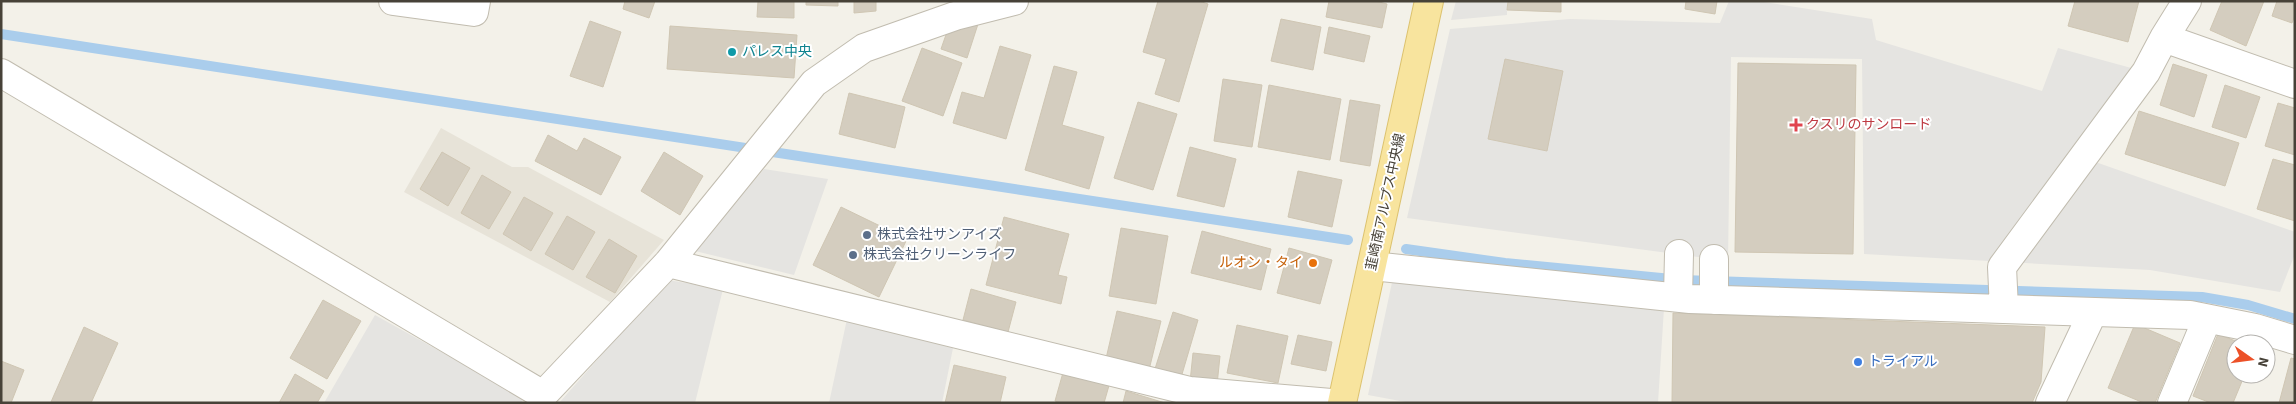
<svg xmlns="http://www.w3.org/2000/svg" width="2296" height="404" viewBox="0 0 2296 404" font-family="'Source Sans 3','Noto Sans JP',sans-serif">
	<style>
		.residential { fill: #e7e3d8 }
		.parking { fill: #e5e4e1 }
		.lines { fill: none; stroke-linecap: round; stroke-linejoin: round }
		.stream { stroke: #aacdec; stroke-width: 10 }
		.building { fill: #d4cdbf; stroke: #cfc6b3 }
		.minor-casing { stroke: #c1bcaf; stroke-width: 30 }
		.major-casing { stroke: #dcc26f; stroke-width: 30 }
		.minor { stroke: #fff; stroke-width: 28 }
		.major { stroke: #f8e49e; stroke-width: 28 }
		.culture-dot { fill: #0f9aa8; stroke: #fff; stroke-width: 2 }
		.health-dot { fill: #e0444e; stroke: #fff; stroke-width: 2 }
		.service-dot { fill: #5c6f8a; stroke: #fff; stroke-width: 2 }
		.food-dot { fill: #e8710a; stroke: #fff; stroke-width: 2 }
		.shop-dot { fill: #3f7fe0; stroke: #fff; stroke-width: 2 }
		.labels { text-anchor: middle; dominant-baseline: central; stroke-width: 4; stroke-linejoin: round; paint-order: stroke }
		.culture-label { font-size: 14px; fill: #0d838f; stroke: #fff; text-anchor: start }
		.health-label { font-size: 14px; fill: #be3a42; stroke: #fff; text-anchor: start }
		.street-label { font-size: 14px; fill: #474238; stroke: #fff }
		.service-label { font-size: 14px; fill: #4e5e75; stroke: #fff; text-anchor: start }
		.food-label { font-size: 14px; fill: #c56008; stroke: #fff; text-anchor: end }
		.shop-label { font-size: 14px; fill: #366cbe; stroke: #fff; text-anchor: start }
	</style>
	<rect width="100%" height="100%" fill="#f3f1e9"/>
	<path class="residential" d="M441 128 512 167H528L664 240 610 302 404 192Z"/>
	<path class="parking" d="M1456 1H1507V15L1451 20Z
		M1729 1H1758L1872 19 1876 40 2042 91 2058 48 2146 72 2084 158 2295 232V254L2280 292 2150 270 1864 254 1862 59 1731 57 1728 261 1407 218 1450 29 1570 19 1720 23Z
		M764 169 828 179 794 275 695 251Z
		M1394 273 1664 308 1658 403H1411L1368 395Z
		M668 280 723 289 695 403H559Z
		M375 315 524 398 521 403H324Z
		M847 319 953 348 942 403H829Z"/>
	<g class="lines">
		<path class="stream" d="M1 34 1348 240
			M1406 249 1505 263 1682 280 2202 297 2248 305 2295 319"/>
	</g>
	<path class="building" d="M625 1H655L649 18 623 9Z
		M758 1H794V18L757 17Z
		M806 1H838V6L806 5Z
		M854 1H876V11L854 13Z
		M1158 1H1199L1208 4 1179 102 1155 94 1166 59 1143 52Z
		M1329 1H1375L1387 4 1382 28 1326 17Z
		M1508 1H1561V12L1507 10Z
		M1686 1H1717L1715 14 1685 9Z
		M2075 1H2139L2128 42 2068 26Z
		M2222 1H2264L2246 46 2210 30Z
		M2277 1H2295V15L2292 23 2272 16Z
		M1281 19 1321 27 1313 70 1271 61Z
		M590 21 621 32 603 87 570 76Z
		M979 21 967 58 941 49 948 29Z
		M670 26 797 35 794 78 667 69Z
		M1329 27 1370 36 1364 62 1324 53Z
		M1000 46 1031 55 1006 139 953 123 962 92 984 98Z
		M922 48 962 63 943 116 902 101Z
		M1505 59 1563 71 1547 151 1488 139Z
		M1738 63 1856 65 1853 254 1735 252Z
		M2173 64 2207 75 2194 117 2160 105Z
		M1054 66 1077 72 1062 125 1104 137 1089 189 1025 170Z
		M1223 79 1262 85 1252 147 1214 141Z
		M1269 85 1341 99 1330 160 1258 147Z
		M2225 85 2260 97 2246 138 2212 127Z
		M849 93 905 107 895 148 839 134Z
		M1350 100 1380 105 1370 166 1340 161Z
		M1138 102 1177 114 1153 190 1114 178Z
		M2278 103 2295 108V155L2265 146Z
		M2139 111 2239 143 2225 186 2125 154Z
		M548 135 577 151 584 138 621 157 601 195 535 161Z
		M1190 147 1236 159 1224 207 1177 196Z
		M442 152 470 168 448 206 420 189Z
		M664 152 703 176 680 215 641 191Z
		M2273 159 2295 165V221L2257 209Z
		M1298 171 1342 180 1332 227 1288 217Z
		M482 175 511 192 489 229 461 213Z
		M524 197 553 213 531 251 503 234Z
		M841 207 907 239 879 297 813 265Z
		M567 216 595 232 573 270 545 254Z
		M1004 217 1069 234 1058 275 1067 277 1061 304 986 285Z
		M1121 228 1168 236 1156 304 1109 296Z
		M1202 231 1271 249 1261 290 1191 273Z
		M609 239 637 256 615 293 586 277Z
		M1289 248 1332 260 1320 304 1277 293Z
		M971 289 1016 302 1008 332 963 320Z
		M323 300 361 321 327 379 290 358Z
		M1117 311 1161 321 1148 374 1105 363Z
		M1173 312 1198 320 1180 381 1154 372Z
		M1673 313 2045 327 2041 382 2032 403H1672Z
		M2135 324 2180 343 2155 403H2144L2108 388Z
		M1237 325 1288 336 1278 383 1227 373Z
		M84 327 118 343 91 403H53L51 402Z
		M2218 334 2243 344H2236V374H2245L2233 403H2211L2193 396Z
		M1298 335 1332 342 1326 371 1291 364Z
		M1193 353 1220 356 1217 385 1190 382Z
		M2291 358 2295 359V403H2279Z
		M1 361 24 370 11 403H1Z
		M954 365 1006 377 1000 403H945Z
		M1064 369 1110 382 1104 403H1062L1055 401Z
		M295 374 324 391 317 403H279Z
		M1126 391 1165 403H1123Z"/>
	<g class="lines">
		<g class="minor-casing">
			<path id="minor" d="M393 1 474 12 476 1
				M2164 38 2295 84
				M1 73 543 395 668 263 814 83 864 48 955 16 1014 1
				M668 263 1190 391 1331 403
				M1372 266 1690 299 2190 315 2255 328 2295 340
				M1678 297 1679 254
				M1714 300V259
				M2004 309 2002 267 2146 72 2164 38 2187 1
				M2050 403 2093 312
				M2172 403 2207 319"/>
		</g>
		<g class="major-casing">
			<path id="major" d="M1342 403 1429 1"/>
		</g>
		<use href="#minor" class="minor"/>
		<use href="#major" class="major"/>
	</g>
	<circle class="culture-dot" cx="732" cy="52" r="5"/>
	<path class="health-dot" d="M1793.5 117.5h5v5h5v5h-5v5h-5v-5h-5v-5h5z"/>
	<g class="service-dot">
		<circle cx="867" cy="235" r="5"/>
		<circle cx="853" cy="255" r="5"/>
	</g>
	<circle class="food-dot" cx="1313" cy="263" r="5"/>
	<circle class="shop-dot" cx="1858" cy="362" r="5"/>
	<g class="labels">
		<g class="culture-label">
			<text x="742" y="52">パレス中央</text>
		</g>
		<g class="health-label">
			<text x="1806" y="125">クスリのサンロード</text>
		</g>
		<g class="street-label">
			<text transform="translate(1386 202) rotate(-78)">韮崎南アルプス中央線</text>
		</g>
		<g class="service-label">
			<text x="877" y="235">株式会社サンアイズ</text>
			<text x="863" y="255">株式会社クリーンライフ</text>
		</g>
		<g class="food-label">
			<text x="1303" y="263">ルオン・タイ</text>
		</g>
		<g class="shop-label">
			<text x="1868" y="362">トライアル</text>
		</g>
	</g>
	<rect width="2296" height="404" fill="none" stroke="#474238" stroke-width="5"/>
	<g transform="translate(2251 359) rotate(104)"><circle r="24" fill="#ffffff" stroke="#b5b3af"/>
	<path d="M0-4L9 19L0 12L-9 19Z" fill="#ec5128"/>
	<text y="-8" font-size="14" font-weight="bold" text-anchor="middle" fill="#474238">N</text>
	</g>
</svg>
